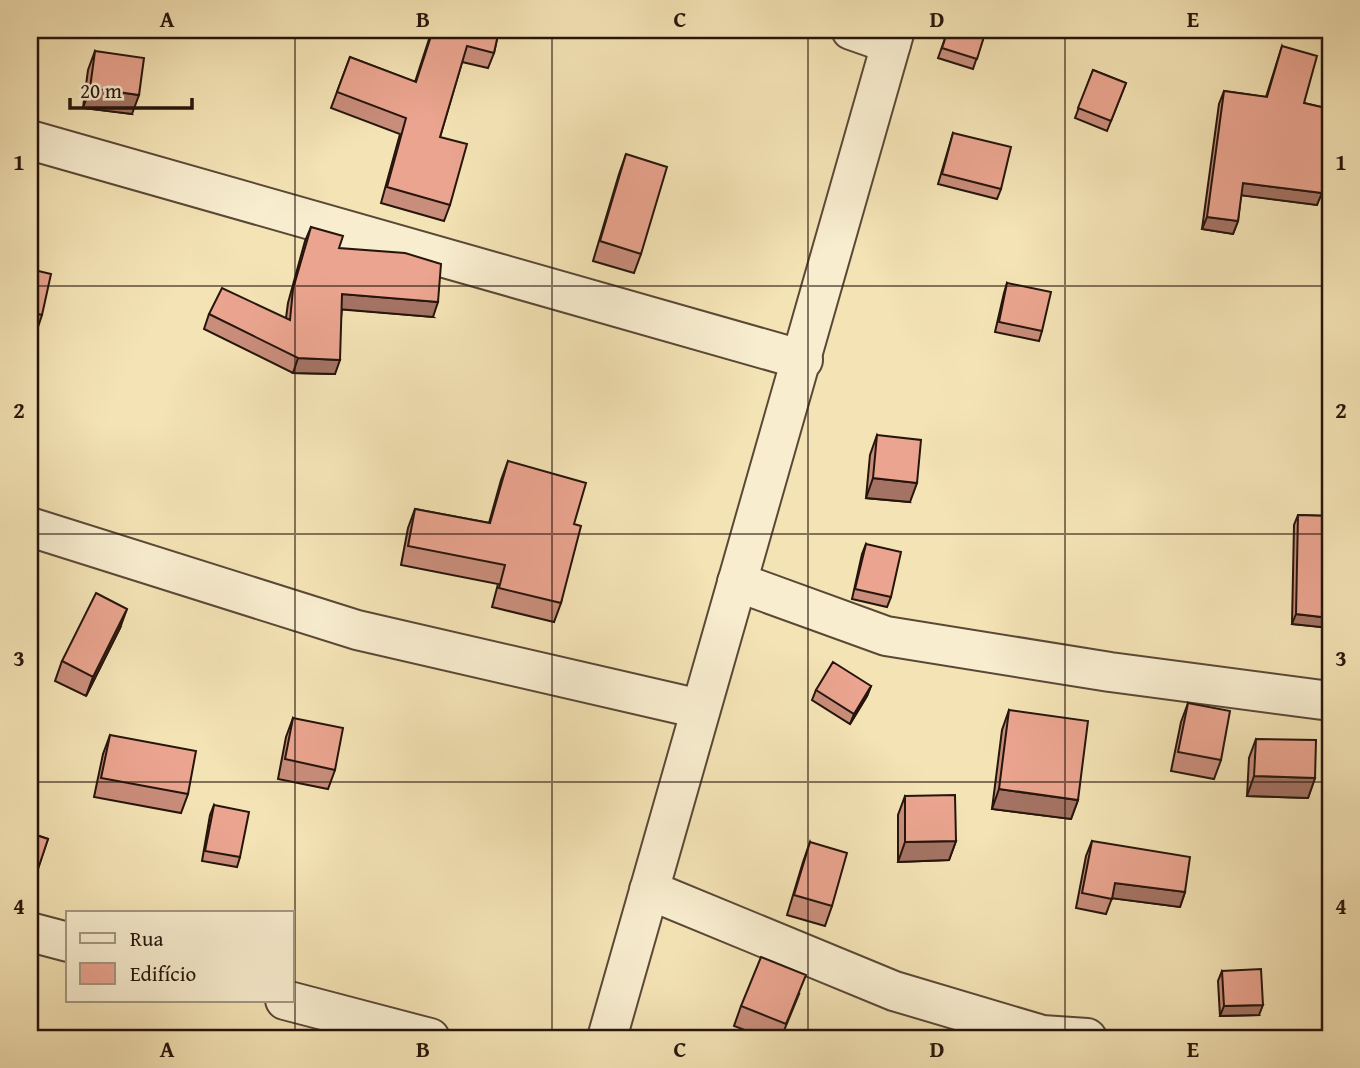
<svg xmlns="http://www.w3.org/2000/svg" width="1360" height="1068" viewBox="0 0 1360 1068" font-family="'Gentium Book Plus',serif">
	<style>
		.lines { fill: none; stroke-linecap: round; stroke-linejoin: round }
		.minor-casing { stroke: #5a4836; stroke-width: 42 }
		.tertiary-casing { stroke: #5a4836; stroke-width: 42 }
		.minor { stroke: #f8edcf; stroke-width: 38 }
		.tertiary { stroke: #f8edcf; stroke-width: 38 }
		.wall { fill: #c98d7b; stroke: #26150c; stroke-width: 2 }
		.shaded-wall { fill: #a47364; stroke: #26150c; stroke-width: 2 }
		.building { fill: #eaa48f; stroke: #26150c; stroke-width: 2 }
		.grid { fill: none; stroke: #26150c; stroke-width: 2; stroke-opacity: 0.55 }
		.neatline { fill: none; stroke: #26150c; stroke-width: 2.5 }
		.grid-label { font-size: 23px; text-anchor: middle; font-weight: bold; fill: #26150c }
	</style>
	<rect width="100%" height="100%" fill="#f4e3b5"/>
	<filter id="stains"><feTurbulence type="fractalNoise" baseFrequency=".00286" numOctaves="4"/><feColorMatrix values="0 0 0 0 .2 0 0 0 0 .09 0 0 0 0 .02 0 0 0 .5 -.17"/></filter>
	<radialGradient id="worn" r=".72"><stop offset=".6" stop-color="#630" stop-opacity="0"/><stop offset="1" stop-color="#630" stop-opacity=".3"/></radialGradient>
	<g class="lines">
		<g class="minor-casing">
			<path id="minor" d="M851 30 891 44
				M30 140 803 360
				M30 527 357 630 700 709
				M737 582 886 636 1110 672 1330 701
				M649 890 894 991 1042 1035 1087 1038
				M30 932 68 942
				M285 1000 430 1038"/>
		</g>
		<g class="tertiary-casing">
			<path id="tertiary" d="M607 1038 895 30"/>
		</g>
		<use href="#minor" class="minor"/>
		<use href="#tertiary" class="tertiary"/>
	</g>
	<path class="wall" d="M432 30H499L494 53 488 68 462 62 440 137 450 205 444 221 381 203 400 134 331 108 350 57 415 82Z
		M948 30H986L973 69 938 58Z
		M1310 30H1330V35L1310 31Z
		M1282 46 1304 103 1330 109V173L1324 172 1317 205 1241 195 1238 221 1233 234 1202 229 1219 104 1224 91 1266 97Z
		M95 51 132 114 83 108 88 70Z
		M1093 70 1126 83 1107 131 1075 118Z
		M953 133 1001 189 997 199 938 184Z
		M626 154 641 254 634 273 593 261 619 174Z
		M311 227 339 248 433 317 342 309 335 374 293 373 204 329 209 314 286 318 288 303 305 241Z
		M30 269 42 315 37 330 30 329Z
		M1007 283 1042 331 1039 341 995 332 1004 293Z
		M877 435 910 502 866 498 870 455Z
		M508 461 574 524 561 603 554 622 492 607 498 584 401 565 408 528 415 509 489 523 501 480Z
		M1298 515 1330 516V628L1292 624 1294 525Z
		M866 544 891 597 887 607 852 599 862 554Z
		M120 628 86 696 55 681 62 661Z
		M871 686 867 696 850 724 812 700 816 690Z
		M1188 703 1221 760 1214 779 1171 771 1181 722Z
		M1009 710 1078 800 1071 819 992 809 1002 730Z
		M293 718 335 770 328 789 278 779 286 737Z
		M110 735 188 794 181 813 94 797 103 754Z
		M1256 739 1315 778 1308 798 1247 796 1249 758Z
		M905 796 956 841 949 860 898 862V815Z
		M214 805 240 857 237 867 202 861 210 815Z
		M30 833 48 839 31 888H30Z
		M1092 841 1185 892 1180 907 1112 898 1106 914 1076 908 1086 856Z
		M810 842 832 906 825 926 787 915 803 862Z
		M1222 971 1259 1015 1220 1016 1218 981Z
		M799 994 781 1038H766L734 1026 741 1006Z"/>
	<path class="shaded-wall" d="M90 88 139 95 132 114 83 108Z
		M1243 183 1322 193 1317 205 1239 195Z
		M1207 217 1238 221 1233 234 1202 229Z
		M342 294 438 302 433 317 337 309Z
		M298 358 340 360 335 374 293 373Z
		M873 478 917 483 910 502 866 498Z
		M127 609 120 628 86 696 93 677Z
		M1296 614 1330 618V628L1292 624Z
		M871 686 867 696 850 724 854 714Z
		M1254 776 1315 778 1308 798 1247 796Z
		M999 789 1078 800 1071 819 992 809Z
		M956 841 949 860 898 862 905 842Z
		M1115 883 1185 892 1180 907 1110 898Z
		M1263 1005 1259 1015 1220 1016 1224 1006Z"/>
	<path class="building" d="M433 30H499L494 53 467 46 440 137 467 144 450 205 387 187 406 118 337 92 350 57 416 82Z
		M948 30H986L977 59 942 48Z
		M1282 46 1317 56 1304 103 1330 109V160L1326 159 1322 193 1243 183 1238 221 1207 217 1224 91 1267 97Z
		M95 51 144 58 139 95 90 88Z
		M1093 70 1126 83 1111 121 1078 108Z
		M953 133 1011 147 1001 189 942 174Z
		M626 154 667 167 641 254 600 241Z
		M311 227 343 236 339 248 405 253 441 264 438 302 342 294 340 360 298 358 209 314 222 288 290 320 293 289Z
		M30 269 51 274 42 315 30 312Z
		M1007 283 1051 292 1042 331 999 322Z
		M877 435 921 440 917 483 873 478Z
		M508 461 586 483 574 524 581 526 561 603 499 588 505 565 408 546 415 509 490 523Z
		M1298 515 1330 516V618L1296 614Z
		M866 544 901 552 891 597 855 589Z
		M96 593 127 609 93 677 62 661Z
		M833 662 871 686 854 714 816 690Z
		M1188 703 1230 711 1221 760 1178 752Z
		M1009 710 1088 721 1078 800 999 789Z
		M293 718 343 728 335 770 285 759Z
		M110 735 196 751 188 794 101 778Z
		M1256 739 1316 740 1315 778 1254 776Z
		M955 795 956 841 905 842V796Z
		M214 805 249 812 240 857 205 851Z
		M30 833 48 839 35 878 30 877Z
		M1092 841 1190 857 1185 892 1115 883 1112 899 1082 893Z
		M810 842 847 853 832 906 794 895Z
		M761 957 806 975 786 1024 741 1006Z
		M1261 969 1263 1005 1224 1006 1222 971Z"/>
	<path class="grid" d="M295 30V1038M552 30V1038M808 30V1038M1065 30V1038M30 286H1330M30 534H1330M30 782H1330"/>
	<rect width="1360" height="1068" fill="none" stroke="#f4e3b5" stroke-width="77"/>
	<rect x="66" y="911" width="228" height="91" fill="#f8edcf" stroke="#a49781" stroke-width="2"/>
	<rect x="80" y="933" width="35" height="10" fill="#f8edcf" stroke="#a49781" stroke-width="2"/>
	<text x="130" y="946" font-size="21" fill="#26150c">Rua</text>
	<rect x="80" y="963" width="35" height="21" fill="#eaa48f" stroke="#a49781" stroke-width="2"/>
	<text x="130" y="981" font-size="21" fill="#26150c">Edifício</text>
	<path d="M70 98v10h122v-10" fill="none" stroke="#26150c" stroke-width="3.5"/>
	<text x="80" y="98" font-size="21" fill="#26150c" stroke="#f8edcf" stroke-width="5" paint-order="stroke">20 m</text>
	<rect x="38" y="38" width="1284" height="992" class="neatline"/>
	<g class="grid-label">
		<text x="167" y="27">A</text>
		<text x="423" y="27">B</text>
		<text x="680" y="27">C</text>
		<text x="937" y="27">D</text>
		<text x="1193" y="27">E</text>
		<text x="19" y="170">1</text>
		<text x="1341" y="170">1</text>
		<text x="19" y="418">2</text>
		<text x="1341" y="418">2</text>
		<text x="19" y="666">3</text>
		<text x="1341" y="666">3</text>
		<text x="19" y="914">4</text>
		<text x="1341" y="914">4</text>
		<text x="167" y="1057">A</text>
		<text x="423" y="1057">B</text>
		<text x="680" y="1057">C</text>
		<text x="937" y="1057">D</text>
		<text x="1193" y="1057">E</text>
	</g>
	<rect width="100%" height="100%" filter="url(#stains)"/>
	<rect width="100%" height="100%" fill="url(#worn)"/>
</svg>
